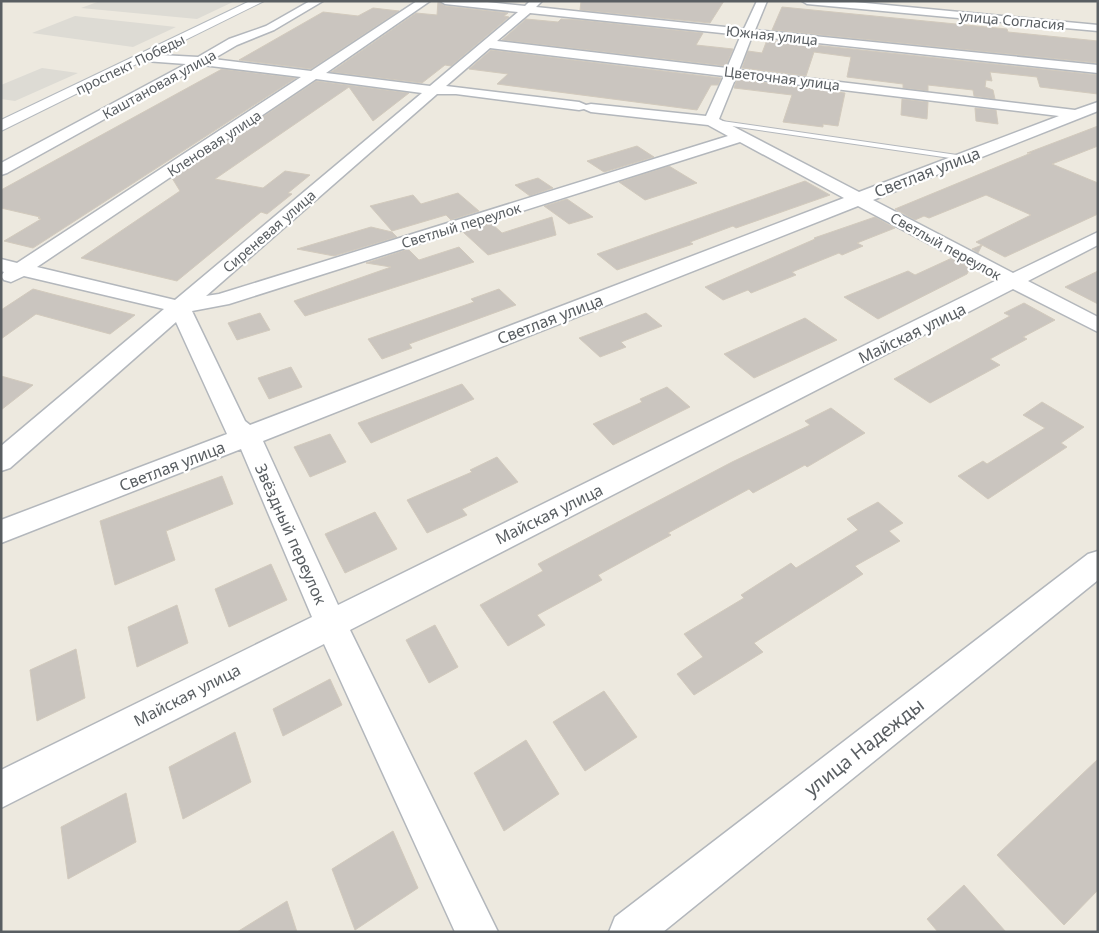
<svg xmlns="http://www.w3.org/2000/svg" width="1099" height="933" viewBox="0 0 1099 933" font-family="'Noto Sans',sans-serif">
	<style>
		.industrial { fill: #dddbd4 }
		.building { fill: #cac5bf; stroke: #d2cabd }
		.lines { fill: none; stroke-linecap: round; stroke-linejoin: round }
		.service-casing { stroke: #b3b7bc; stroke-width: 2 }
		.minor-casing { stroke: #b3b7bc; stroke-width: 3 }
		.secondary-casing { stroke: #b4b9be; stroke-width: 2 }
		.service { fill: #fff; fill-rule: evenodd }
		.minor { fill: #fff; fill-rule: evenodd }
		.secondary { fill: #fff; fill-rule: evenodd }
		.labels { text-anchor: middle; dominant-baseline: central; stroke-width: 4.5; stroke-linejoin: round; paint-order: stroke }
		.far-street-label { font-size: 14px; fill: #595e62; stroke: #fff }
		.street-label { font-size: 16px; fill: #595e62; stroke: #fff }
		.near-street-label { font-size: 19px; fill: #595e62; stroke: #fff }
	</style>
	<rect width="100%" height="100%" fill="#ede9df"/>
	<path class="industrial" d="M100 1H235L197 19 81 8Z
		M75 16 176 27 133 47 32 33Z
		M42 68 78 73 15 101 1 99V85Z"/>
	<path class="building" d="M438 1 445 6 508 13 504 16 509 17 451 66 445 65 422 83 331 72 416 13 437 15Z
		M581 1H724L710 23 580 10Z
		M782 7 1007 29 1008 32 1098 41V63L772 30Z
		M373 8 399 11 311 69 239 60 323 12 358 16Z
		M526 19 558 22 561 19 580 20 703 33 696 45 733 49 726 66 502 40Z
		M767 40 1098 75V94L1040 87 1037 77 990 72 992 81 986 80 985 87 993 90 995 99 974 96 973 90 928 85V91L903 88V84L847 77 851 57 814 52 806 76 742 68 748 51 762 53Z
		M491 50 721 78 718 85H711L697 110 497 84 508 74 469 69Z
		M222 69 296 78 33 248 4 241 41 219 38 218 40 217 1 208V190Z
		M737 79 845 93 838 126 823 124V127L783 122 792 95 734 88Z
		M316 81 409 93 373 121 349 87 215 179 263 188 285 171 310 175 288 193 292 194 267 214 261 212 177 281 81 258 180 191 172 178Z
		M902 99 928 102 927 119 901 115Z
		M975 108 996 110 998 124 976 121Z
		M1098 126V146L1052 164 1098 183V214L1005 257 982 245 978 253 972 249 982 245 976 242 1031 215 986 195 929 218 924 216 915 220 895 209 1031 153H1027Z
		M637 146 654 157 604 172 587 161Z
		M669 166 697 183 645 200 619 182Z
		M538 178 553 188 530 196 515 185Z
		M805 181 830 195 736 228 733 226 690 242 693 244 617 270 597 254Z
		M458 193 479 211 451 220 446 215 392 231 370 206 413 195 421 204Z
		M567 199 593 217 569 224 544 206Z
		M552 217 556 235 488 255 463 232 491 223 502 233Z
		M875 217 895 228 857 243 863 246 842 255 839 253 792 272 796 275 751 293 748 290 723 300 705 287 815 239 814 238Z
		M371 227 392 232 397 237 334 256 297 249Z
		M459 247 474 262 305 316 294 301 391 267 366 263 408 249 419 260Z
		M952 258 970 268 967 274 878 319 844 297 908 271 915 275Z
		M1098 271V304L1065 287Z
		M33 289 52 294 135 315 110 334 36 314 1 339V310Z
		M499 289 516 305 409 344 412 348 382 359 368 339 474 302 471 299Z
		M1024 303 1055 320 1023 337 1027 339 990 359 1000 365 930 403 894 379 1010 316 1004 313Z
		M260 313 270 330 237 340 228 323Z
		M646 313 662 326 621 342 626 347 600 357 579 338Z
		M805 318 837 340 754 378 724 354Z
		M291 367 302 387 269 399 258 378Z
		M1 376 33 385 1 410Z
		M462 384 474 399 371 443 358 423Z
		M667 387 690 407 613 445 593 424 642 402 640 399Z
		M1042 402 1084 427 1061 443 1067 447 988 499 958 476 983 461 987 464 1045 428 1023 415Z
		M831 408 865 433 807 467 805 465 753 493 749 489 668 533 671 535 598 575 602 580 537 615 545 625 508 646 480 605 543 571 538 564 732 462 810 425 805 421Z
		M330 434 346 462 310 477 294 447Z
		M497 457 518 482 462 509 467 515 427 533 407 500 472 472 470 470Z
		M222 476 233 504 166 531 175 560 115 585 100 521Z
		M878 502 903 523 889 531 900 541 855 566 863 574 754 643 763 652 694 695 677 674 703 657 684 634 744 598 741 595 791 563 796 568 858 530 847 519Z
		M375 512 397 549 345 573 325 534Z
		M271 564 287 600 229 627 215 589Z
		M177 605 188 643 137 667 128 627Z
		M435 625 458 667 429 683 406 640Z
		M76 649 85 698 37 721 30 670Z
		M330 679 342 705 283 736 273 709Z
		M604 691 637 737 585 771 553 722Z
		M235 732 251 782 183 819 169 767Z
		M526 740 559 794 504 831 474 773Z
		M1098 759V890L1064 925 997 855Z
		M126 793 136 842 68 879 61 827Z
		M393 831 418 888 355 930 332 869Z
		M964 885 1006 932H938L927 919Z
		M287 901 297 932H237Z"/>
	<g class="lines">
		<g class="service-casing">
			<path id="service" d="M708 119 964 156 968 158 964 160 711 123 707 121Z"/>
		</g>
		<g class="minor-casing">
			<path id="minor" d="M310 1H323L274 30 237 45 213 59 311 71 417 1H430L326 73 430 86 518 12 445 4 440 1H478L525 6 530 1H542L536 7 744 29 757 1H767L755 30 1098 65V73L752 36 739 70 1075 110 1098 102V111L873 200 1013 273 1098 232V245L1028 281 1098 317V332L1013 289 350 630 498 932H455L324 644 1 808V770L312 617 241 449 1 543V520L227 434 176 322 10 468 1 471V446L164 309 24 276 11 282 4 280 1 276 4 272 1 271V259L17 263 301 77 202 65 7 173 1 175V163L186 64 145 61 141 60 139 57 141 54 198 57 229 39 266 26ZM530 13 741 35 727 68 497 41ZM490 48 724 76 706 116 591 104 586 105 579 102 446 86ZM736 77 1059 116 859 192 719 119ZM316 79 422 93 175 300 37 267ZM437 94H456L579 110 584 109 591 112 708 125 728 136 219 294 206 296ZM740 142 844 198 250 425 245 421 192 311 229 304ZM858 206 997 280 338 605 263 441Z
				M802 1H844L1098 25V31L807 4Z
				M1098 551V580L663 932H609L615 917 1088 554Z"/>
		</g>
		<g class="secondary-casing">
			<path id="secondary" d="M250 1H264L1 131V120Z"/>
		</g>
		<use href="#service" class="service"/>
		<use href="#minor" class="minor"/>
		<use href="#secondary" class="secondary"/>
	</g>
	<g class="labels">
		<g class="far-street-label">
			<text transform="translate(1012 20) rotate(5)">улица Согласия</text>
			<text transform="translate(772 35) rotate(6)">Южная улица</text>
			<text transform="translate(130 64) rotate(-26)">проспект Победы</text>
			<text transform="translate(782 78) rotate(7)">Цветочная улица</text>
			<text transform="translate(159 84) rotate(-29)">Каштановая улица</text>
			<text transform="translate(214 143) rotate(-33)">Кленовая улица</text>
			<text transform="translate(461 225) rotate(-17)">Светлый переулок</text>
			<text transform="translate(269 231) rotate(-41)">Сиреневая улица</text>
			<text transform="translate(946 246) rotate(29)">Светлый переулок</text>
		</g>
		<g class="street-label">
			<text transform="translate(927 172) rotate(-21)">Светлая улица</text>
			<text transform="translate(550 319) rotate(-21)">Светлая улица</text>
			<text transform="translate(912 333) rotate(-26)">Майская улица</text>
			<text transform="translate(172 466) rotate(-21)">Светлая улица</text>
			<text transform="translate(549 514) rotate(-26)">Майская улица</text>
			<text transform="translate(291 534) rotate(66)">Звёздный переулок</text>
			<text transform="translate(187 695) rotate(-27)">Майская улица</text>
		</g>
		<g class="near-street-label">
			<text transform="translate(864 747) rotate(-38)">улица Надежды</text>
		</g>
	</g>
	<rect width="1099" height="933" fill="none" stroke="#595e62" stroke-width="5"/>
</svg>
